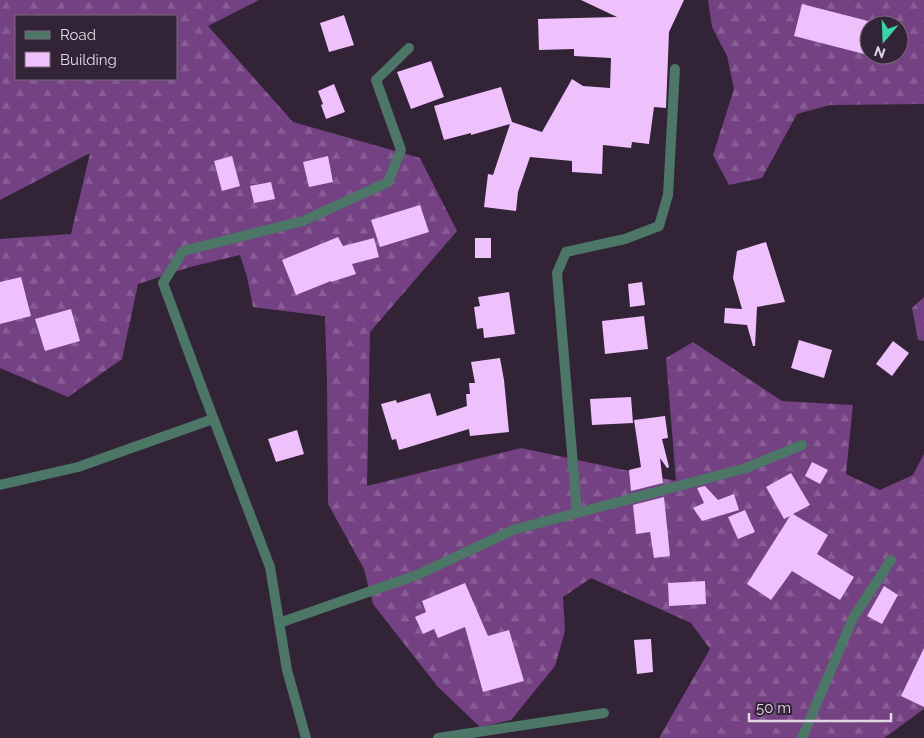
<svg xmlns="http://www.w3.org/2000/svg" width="924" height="738" viewBox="0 0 924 738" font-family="Raleway,sans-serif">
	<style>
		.forest { fill: url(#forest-firs); fill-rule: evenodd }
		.building { fill: #eec0fc }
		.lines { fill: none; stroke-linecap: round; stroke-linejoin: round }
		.minor { stroke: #4c7666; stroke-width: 10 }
	</style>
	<defs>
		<pattern id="forest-firs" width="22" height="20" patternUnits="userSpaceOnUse" patternTransform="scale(1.25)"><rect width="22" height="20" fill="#744183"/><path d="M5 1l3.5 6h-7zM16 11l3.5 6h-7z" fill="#885c94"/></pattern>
	</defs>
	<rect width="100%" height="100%" fill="#332337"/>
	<path class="forest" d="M0 0H259L208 26 293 122 420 158 457 231 370 332 367 486 521 448 676 481 666 358 693 342 782 401 853 405 846 474 880 490 913 475 924 454V709L884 738H659L710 649 691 623 591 578 563 597 565 631 555 666 511 720 480 727 438 687 373 604 364 569 328 504 327 381 325 316 253 307 247 277 240 255 190 267 138 284 122 359 68 397 0 368V239L71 234 90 153 0 200ZM16 16H176V79H16Z
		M708 0H924V104L830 105 797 114 762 178 729 185 713 155 734 89 727 56 712 27ZM869 25H899V55H869Z
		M924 297V341L918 340 912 308Z"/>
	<path class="building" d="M581 0H684L669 32 666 108 654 107 649 144 632 142 631 148 603 145 602 174 572 172V161L530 157 518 192 516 211 484 207 488 174 493 175 510 124 471 135V133L444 140 434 106 501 87 512 122 542 132 572 79 583 86 610 88 611 58 574 56V49L539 50 538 19 617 17Z
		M802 4 872 22 871 25H869V34L864 54 794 36Z
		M344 15 354 45 329 52 320 23Z
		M431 61 444 97 411 109 397 72Z
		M334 84 345 112 326 119 321 105 323 104 318 91Z
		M232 156 240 186 222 191 214 161Z
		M328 156 333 182 309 187 303 162Z
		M271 182 275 199 254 203 250 186Z
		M420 205 429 232 380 247 371 220Z
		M338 237 343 246 374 238 379 257 352 264 356 274 331 282V281L296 295 282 260Z
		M475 238H491V258H475Z
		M766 242 785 302 757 307 755 346H753L747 325 724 323 725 308 742 309 733 278 737 251Z
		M21 277 31 316 0 324V282Z
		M642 282 645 305 630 307 628 284Z
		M509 292 515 334 484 338 483 328 477 329 474 307 480 306 478 297Z
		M71 309 80 341 45 351 35 319Z
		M644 316 648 349 605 354 602 321Z
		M799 340 832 350 824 378 791 368Z
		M893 341 909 353 892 376 876 364Z
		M500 358 504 380 509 432 470 436 469 429 399 450 396 439 392 440 381 404 396 400 397 403 430 393 437 416 467 406 466 394H470L469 383H475L471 362Z
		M631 397 633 423 592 425 590 399Z
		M665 416 668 438 662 439 669 467 667 468 660 458 663 483 631 491 629 470 641 467 634 420Z
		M297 430 304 454 276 462 268 439Z
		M812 462 828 470 820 484 805 476Z
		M791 473 810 505 793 514 828 535 817 554 854 577 840 600 792 571 771 600 747 584 790 516 784 519 766 487Z
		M705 486 718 500 734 494 739 510 702 521 693 508 704 503 697 488Z
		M664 497 670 556 654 558 650 532 636 534 633 505Z
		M745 510 755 532 738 539 728 517Z
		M705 581 706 604 669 606 668 583Z
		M465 583 488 636 509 630 524 681 483 692 465 627 438 638 434 629 423 634 415 617 426 612 422 601Z
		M884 586 898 595 882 624 867 616Z
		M651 639 653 672 637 674 634 640Z
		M924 648V707L901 696Z"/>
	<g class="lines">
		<path class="minor" d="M0 485 78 467 213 419
			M577 513 557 273 566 252 625 239 659 226 668 195 675 69
			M279 623 417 575 513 530 746 468 802 445
			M306 738 287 670 270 567 206 399 163 283 183 251 303 221 388 182 401 150 376 80 409 48
			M438 738 604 713
			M802 738 853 618 891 560"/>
	</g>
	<rect x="15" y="15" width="162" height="65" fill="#332337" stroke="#796b7c"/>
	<rect x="25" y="31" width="25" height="8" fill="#4c7666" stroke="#796b7c"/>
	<text x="60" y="40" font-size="15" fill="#e1d7e4">Road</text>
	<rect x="25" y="52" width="25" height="15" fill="#eec0fc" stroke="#796b7c"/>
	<text x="60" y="65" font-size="15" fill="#e1d7e4">Building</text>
	<g transform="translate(884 40) rotate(199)"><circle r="24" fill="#332337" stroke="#796b7c"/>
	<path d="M0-4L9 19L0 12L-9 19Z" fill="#39d4a5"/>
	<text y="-8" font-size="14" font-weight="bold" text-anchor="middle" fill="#e1d7e4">N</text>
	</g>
	<path d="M749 713v8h142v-8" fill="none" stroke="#e1d7e4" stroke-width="2.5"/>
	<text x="756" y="713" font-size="15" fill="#e1d7e4" stroke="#332337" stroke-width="4" paint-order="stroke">50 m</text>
</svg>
